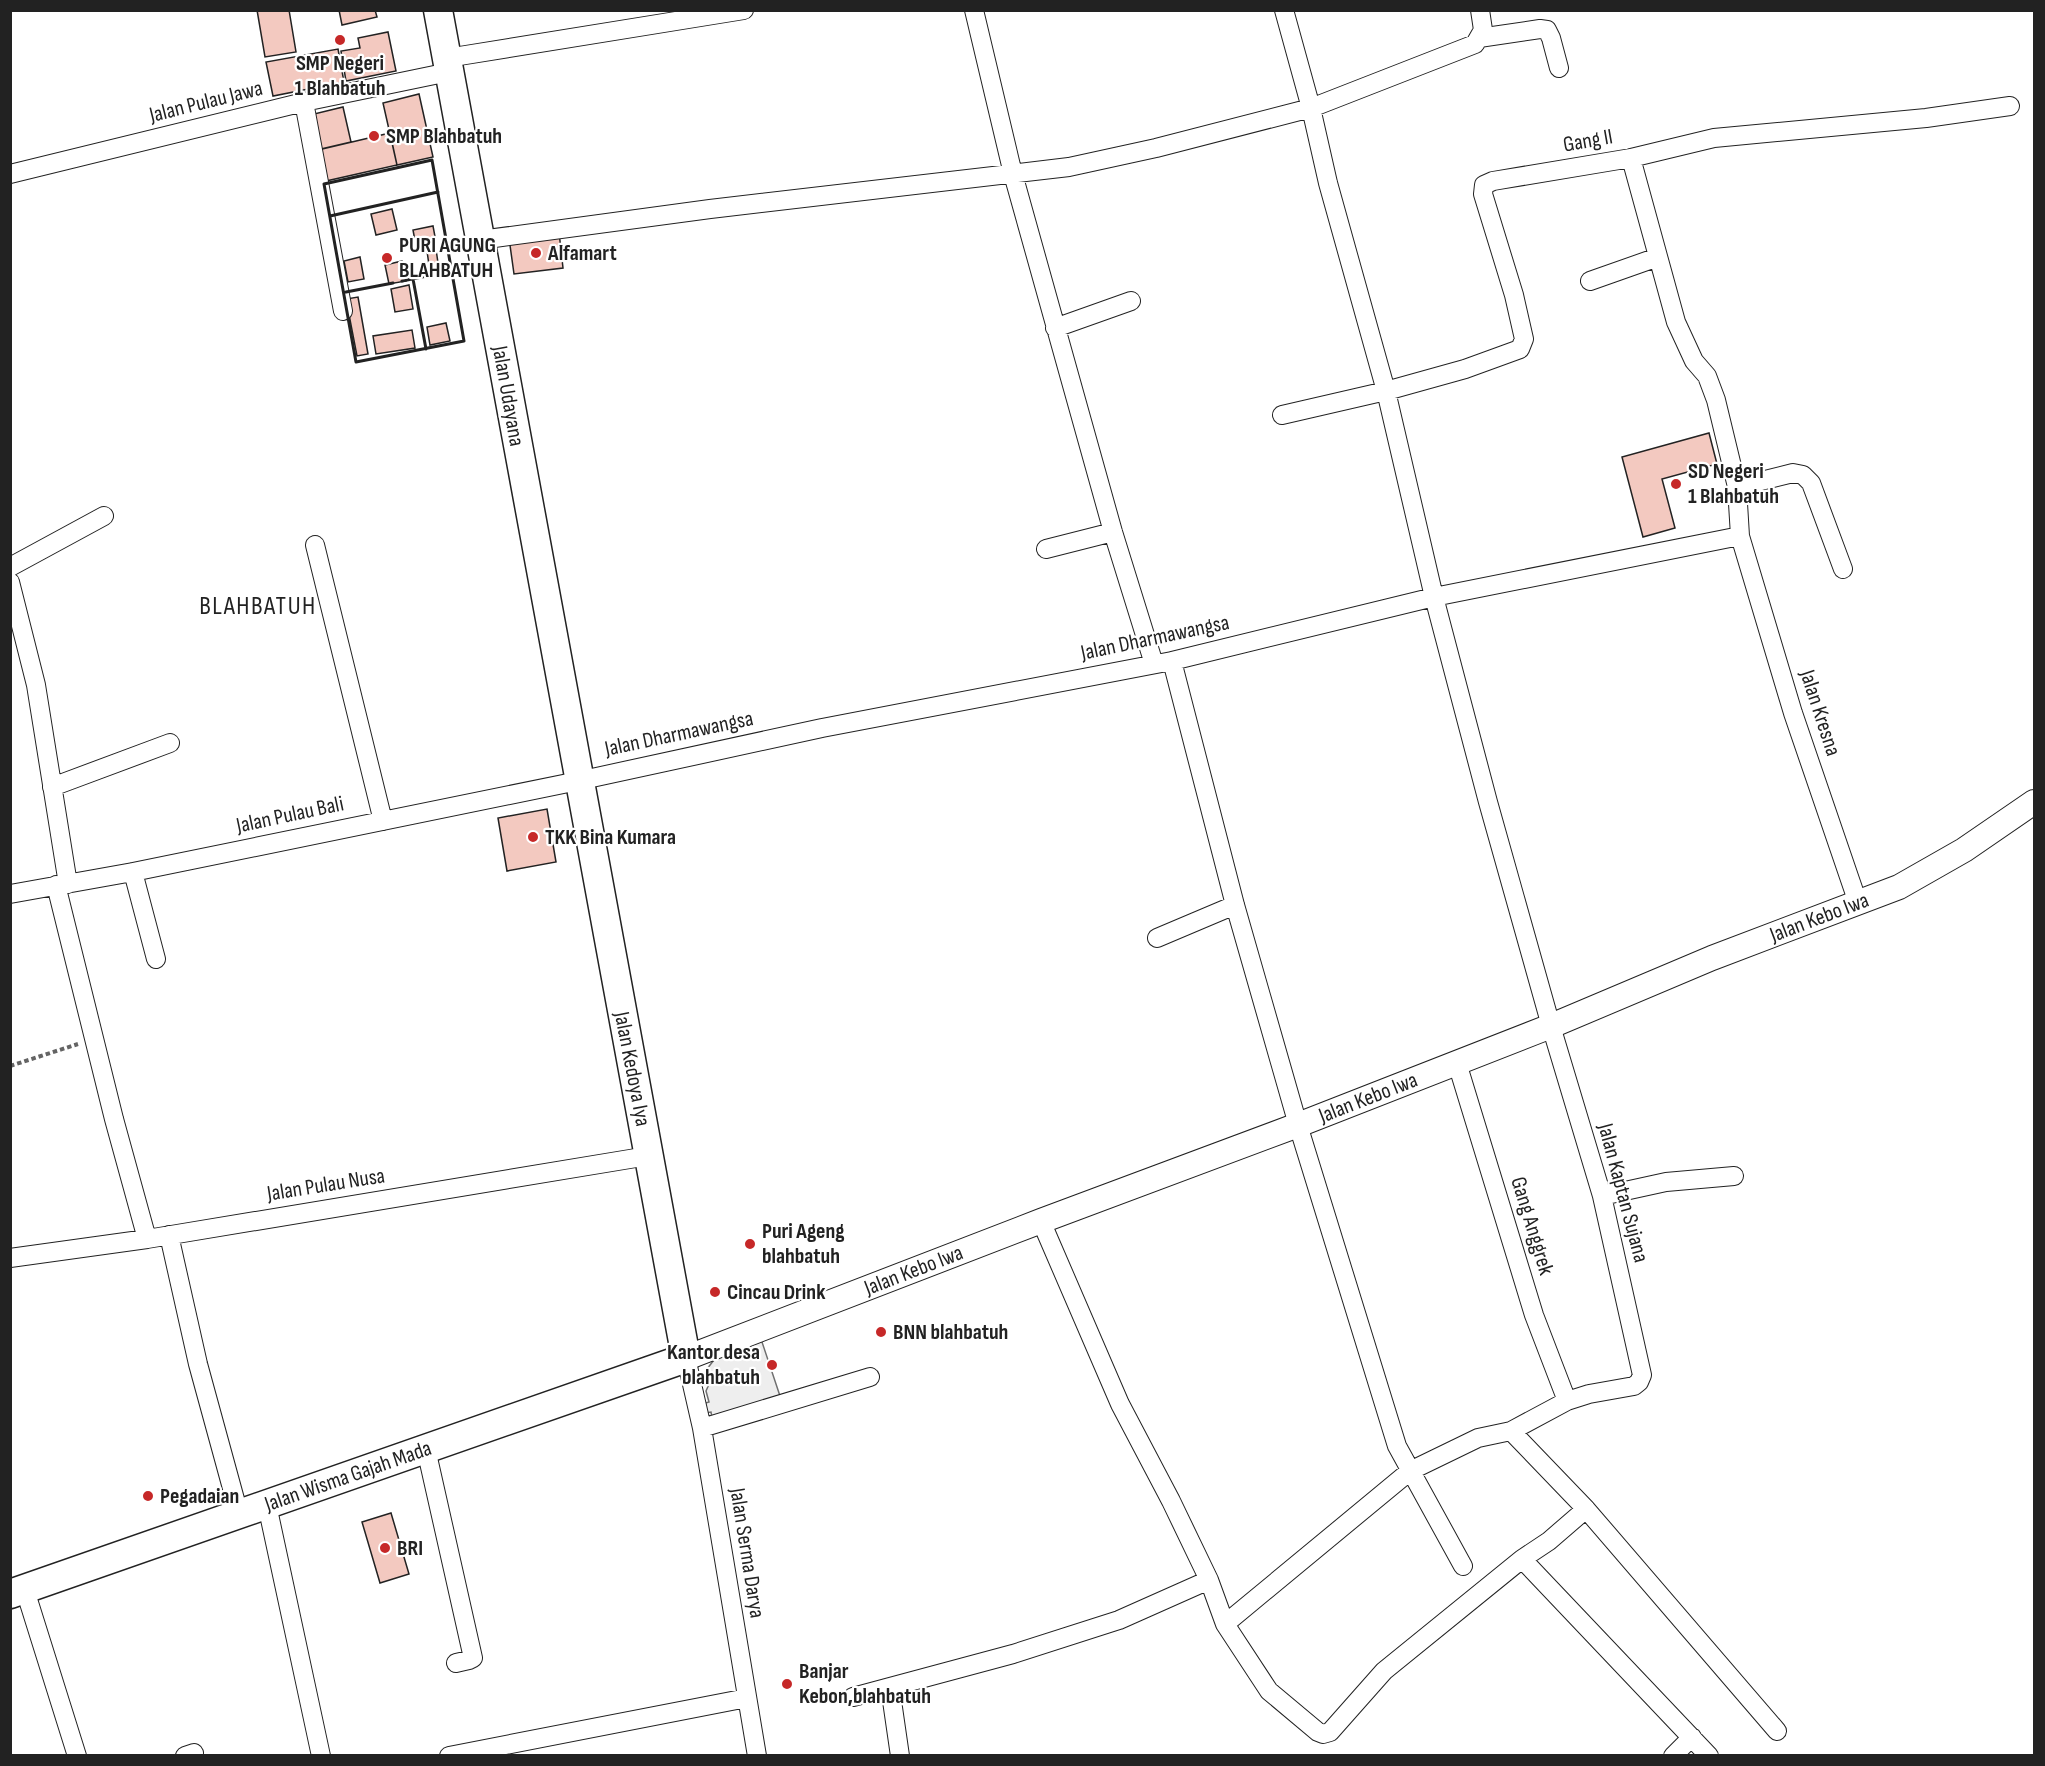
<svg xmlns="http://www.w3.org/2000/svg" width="2045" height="1766" viewBox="0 0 2045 1766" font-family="'Sofia Sans Condensed',sans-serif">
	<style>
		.green { fill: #eee; stroke: #6f6f6f; stroke-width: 1.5 }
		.building { fill: #f3c9c0; stroke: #222; stroke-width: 1.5 }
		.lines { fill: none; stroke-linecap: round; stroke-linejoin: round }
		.minor-casing { stroke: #222; stroke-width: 20 }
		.secondary-casing { stroke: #222; stroke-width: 26 }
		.trunk-casing { stroke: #222; stroke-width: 31 }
		.path { stroke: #646464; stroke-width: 4; stroke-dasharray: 4.5 3; stroke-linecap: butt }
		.minor { stroke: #fff; stroke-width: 18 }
		.secondary { stroke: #fff; stroke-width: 24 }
		.trunk { stroke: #fff; stroke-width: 28 }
		.wall { stroke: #222; stroke-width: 3 }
		.poi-dot { fill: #c62828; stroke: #fff; stroke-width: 2 }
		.labels { text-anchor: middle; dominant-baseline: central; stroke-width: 4.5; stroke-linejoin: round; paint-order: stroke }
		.poi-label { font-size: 22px; font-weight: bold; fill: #222; stroke: #fff; text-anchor: start }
		.street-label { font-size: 22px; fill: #222; stroke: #fff }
		.quarter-label { font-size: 26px; letter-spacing: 1.5px; fill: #222; stroke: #fff }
	</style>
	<rect width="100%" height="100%" fill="#fff"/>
	<path class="green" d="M760 1336 782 1402 713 1423 711 1412 705 1413 702 1404 709 1402 706 1391 710 1382 707 1369 720 1352Z"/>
	<path class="building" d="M257 10H289L296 52 265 57Z
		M339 10H375L377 17 342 25Z
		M388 32 396 71 346 81 341 51 360 48 358 38Z
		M338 49 344 82 273 96 266 62Z
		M419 94 433 157 397 165 383 103Z
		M343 107 351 142 321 149 314 114Z
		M390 133 397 165 326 181 318 150Z
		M392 209 397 230 376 235 371 214Z
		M433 226 436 242 416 246 413 230Z
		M559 232 563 268 514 274 509 238Z
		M436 249 438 263 429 265 427 251Z
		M360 257 364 279 348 282 344 261Z
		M402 261 406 281 389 284 385 265Z
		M409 285 413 309 395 312 391 289Z
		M358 297 368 354 357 356 346 299Z
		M446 323 450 341 430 345 427 327Z
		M412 330 415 348 376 354 373 336Z
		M1709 433 1717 464 1662 479 1675 528 1643 537 1622 457Z
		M547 809 556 862 507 871 498 818Z
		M391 1513 409 1574 380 1583 362 1522Z"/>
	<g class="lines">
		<g class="minor-casing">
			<path id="minor" d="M974 10 1013 174 1113 532 1154 664
				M1479 38 1540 29 1547 30 1551 38 1559 68
				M447 58 744 10
				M304 102 343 311
				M1631 158 1676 322 1694 361 1707 376 1716 400 1737 487 1740 536 1793 713 1858 903
				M10 174 304 102 449 72
				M480 240 710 209 1069 167 1156 148 1311 108 1475 44 1483 30 1480 10
				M1590 281 1658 257
				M1055 328 1131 301
				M1282 415 1386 391 1465 369 1520 349 1524 339 1514 295 1483 194 1484 185 1493 181 1631 158 1714 138 1926 118 2010 106
				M1737 487 1793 473 1803 475 1811 483 1843 569
				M315 545 383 821
				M1046 549 1113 532
				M10 567 104 516
				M10 582 36 685 68 884
				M1172 661 1235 905 1298 1125 1397 1446 1463 1566
				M52 787 170 743
				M133 872 156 959
				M56 885 114 1119 147 1239
				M10 894 133 872 578 781 822 728 1172 661 1434 597 1740 536
				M1157 938 1235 905
				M1457 1063 1534 1315 1567 1401
				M1602 1196 1666 1182 1734 1176
				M1041 1221 1120 1404 1171 1501 1209 1580 1225 1624 1269 1691 1318 1732 1323 1734 1330 1732 1384 1671 1522 1559 1549 1541 1586 1509
				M169 1235 198 1364 239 1514
				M10 1258 147 1239 648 1156
				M686 1358 702 1428 757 1756
				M702 1428 870 1377
				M1511 1431 1586 1509 1777 1731
				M426 1449 473 1658 469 1660 456 1663
				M267 1505 321 1756
				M1522 1559 1709 1756
				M25 1590 77 1756
				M1225 1624 1410 1471 1478 1438 1511 1431 1567 1401 1589 1394 1634 1386 1639 1382 1642 1375 1602 1196 1551 1026 1488 802 1434 597 1386 391 1328 183 1311 108 1284 10
				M890 1687 900 1756
				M853 1697 1013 1654 1119 1620 1209 1580
				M185 1756 194 1753
				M449 1756 747 1698
				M1673 1756 1692 1737"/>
		</g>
		<g class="secondary-casing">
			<g id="secondary">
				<path id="s1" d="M686 1358 1041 1221 1298 1125 1551 1026 1712 958 1899 887 1964 850 2034 802"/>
			</g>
		</g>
		<g class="trunk-casing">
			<g id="trunk">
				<path id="s2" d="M10 1594 686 1358 438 10"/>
			</g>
		</g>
		<path class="path" d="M10 1066 78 1044"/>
		<use href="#minor" class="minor"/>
		<use href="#secondary" class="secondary"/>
		<use href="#trunk" class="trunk"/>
		<path class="wall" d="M432 160 464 341 356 362 324 184Z
			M330 216 438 192
			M413 279 426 349
			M402 281 452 271
			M346 292 393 283"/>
	</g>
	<g class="poi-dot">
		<circle cx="340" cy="40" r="6"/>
		<circle cx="374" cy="136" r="6"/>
		<circle cx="536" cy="253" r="6"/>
		<circle cx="387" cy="258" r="6"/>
		<circle cx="1676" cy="484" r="6"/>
		<circle cx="533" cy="837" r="6"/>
		<circle cx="750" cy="1244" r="6"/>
		<circle cx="715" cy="1292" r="6"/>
		<circle cx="881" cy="1332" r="6"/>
		<circle cx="772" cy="1365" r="6"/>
		<circle cx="148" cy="1496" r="6"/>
		<circle cx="385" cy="1548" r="6"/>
		<circle cx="787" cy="1684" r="6"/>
	</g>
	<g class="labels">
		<g class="poi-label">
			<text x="340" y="63" text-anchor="middle">SMP Negeri<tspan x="340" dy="25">1 Blahbatuh</tspan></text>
			<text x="386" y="136">SMP Blahbatuh</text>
			<text x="399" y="245">PURI AGUNG<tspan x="399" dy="25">BLAHBATUH</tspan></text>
			<text x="548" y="253">Alfamart</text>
			<text x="1688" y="471">SD Negeri<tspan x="1688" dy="25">1 Blahbatuh</tspan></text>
			<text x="545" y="837">TKK Bina Kumara</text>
			<text x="762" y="1231">Puri Ageng<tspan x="762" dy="25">blahbatuh</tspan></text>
			<text x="727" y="1292">Cincau Drink</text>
			<text x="893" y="1332">BNN blahbatuh</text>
			<text x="760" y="1352" text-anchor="end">Kantor desa<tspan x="760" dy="25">blahbatuh</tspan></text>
			<text x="160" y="1496">Pegadaian</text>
			<text x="397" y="1548">BRI</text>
			<text x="799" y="1671">Banjar<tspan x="799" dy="25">Kebon,blahbatuh</tspan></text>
		</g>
		<g class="street-label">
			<text transform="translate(206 102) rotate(-14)">Jalan Pulau Jawa</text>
			<text transform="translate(1588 141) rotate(-10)">Gang II</text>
			<text transform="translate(508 396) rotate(80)">Jalan Udayana</text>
			<text transform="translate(1155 638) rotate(-12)">Jalan Dharmawangsa</text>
			<text transform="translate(1820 713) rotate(72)">Jalan Kresna</text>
			<text transform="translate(679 734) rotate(-12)">Jalan Dharmawangsa</text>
			<text transform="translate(290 815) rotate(-12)">Jalan Pulau Bali</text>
			<text stroke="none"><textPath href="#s1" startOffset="1216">Jalan Kebo Iwa</textPath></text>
			<text transform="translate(632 1069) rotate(79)">Jalan Kedoya Iya</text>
			<text stroke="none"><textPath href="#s1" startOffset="730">Jalan Kebo Iwa</textPath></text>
			<text transform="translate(326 1185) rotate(-9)">Jalan Pulau Nusa</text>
			<text transform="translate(1623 1193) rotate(75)">Jalan Kaptan Sujana</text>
			<text transform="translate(1532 1226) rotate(73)">Gang Anggrek</text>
			<text stroke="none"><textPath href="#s1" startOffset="244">Jalan Kebo Iwa</textPath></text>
			<text stroke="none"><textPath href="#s2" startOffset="358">Jalan Wisma Gajah Mada</textPath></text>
			<text transform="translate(747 1553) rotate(81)">Jalan Serma Darya</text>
		</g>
		<g class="quarter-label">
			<text x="258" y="606">BLAHBATUH</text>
		</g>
	</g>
	<rect width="2045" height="1766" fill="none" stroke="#222222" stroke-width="24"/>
</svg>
